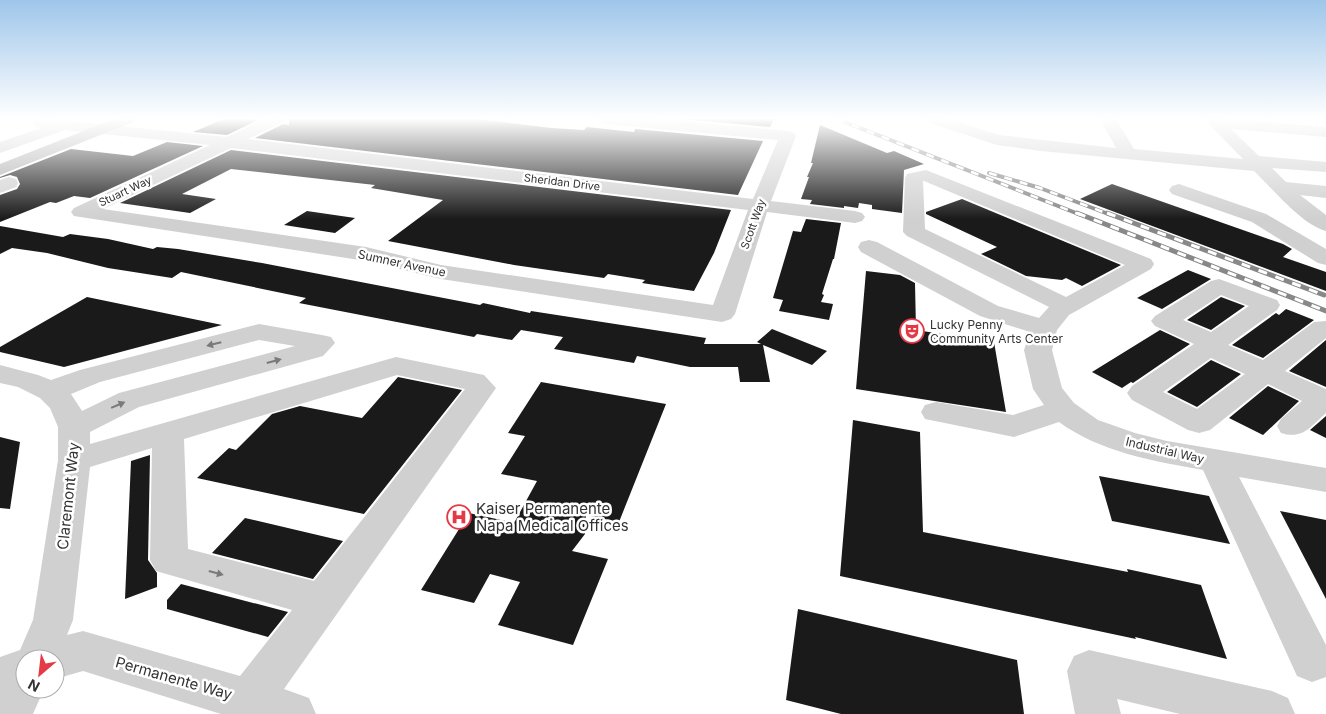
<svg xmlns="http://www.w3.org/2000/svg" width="1326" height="714" viewBox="0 0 1326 714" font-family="Inter,sans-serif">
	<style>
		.building { fill: #1a1a1a }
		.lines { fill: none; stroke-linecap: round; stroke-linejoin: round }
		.minor { fill: #d0d0d0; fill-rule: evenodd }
		.major { fill: #ababab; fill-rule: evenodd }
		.rail-far1-casing { stroke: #888; stroke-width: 4 }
		.rail-casing { stroke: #888; stroke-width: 5 }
		.rail-far1 { stroke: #fff; stroke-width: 2.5; stroke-dasharray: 8; stroke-linecap: butt }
		.rail { stroke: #fff; stroke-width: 3; stroke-dasharray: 9; stroke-linecap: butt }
		.oneway { fill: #7a7a7a }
		.labels { text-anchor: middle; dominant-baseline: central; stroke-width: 5; stroke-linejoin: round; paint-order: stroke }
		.far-street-label { font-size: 11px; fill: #333; stroke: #fff }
		.street-label { font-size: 12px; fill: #333; stroke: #fff }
		.poi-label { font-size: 12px; fill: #333; stroke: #fff; text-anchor: start }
		.near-street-label { font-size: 15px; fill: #333; stroke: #fff }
		.near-poi-label { font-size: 15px; fill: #333; stroke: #fff; text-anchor: start }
	</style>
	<rect width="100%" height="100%" fill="#fff"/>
	<path class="building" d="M224 119H249L258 120 227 135 193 132Z
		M289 119H477L552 128 584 130 587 127 634 132 635 129 763 141 738 195 255 138 283 124 289 125Z
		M682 119H774L770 127Z
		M820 125 887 153 894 151 924 164 904 170 902 213 872 209V205L859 203 858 208 844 206V208L810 204 812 200 801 199 809 177H807L813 163H811Z
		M167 142 203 146 90 198 74 196 56 203 50 202 0 222V195L17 189 20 184 17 177 10 175 0 178V177L71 149 133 156Z
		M231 150 731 210 714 253 694 291 642 283 645 280 608 274 604 278 514 265 388 241 443 200 371 188 375 185 231 169 182 194 216 199 190 213 120 203Z
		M1112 184 1283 244 1292 249 1283 257 1326 272V291L1080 199Z
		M962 199 1121 265 1082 286 1066 278 1062 280 1026 276 981 254 997 247 926 214V212Z
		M307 211 355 218 335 233 284 225Z
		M806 219 841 223 834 259H833L822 294 824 295 821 302 833 304 829 320 779 311 783 300 773 298 793 231 801 232Z
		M0 226 63 237 70 234 108 239 153 249 157 247 178 249 262 263 480 305 483 303 530 313 531 311 706 338 704 344H761L757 342 772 329 827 351 812 365 763 345 770 382H740L738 367H690L637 356 634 363 554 349 563 337 521 330 512 340 477 334 474 337 299 303 306 298 181 272 172 278 108 268 47 253 12 248 0 254Z
		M1188 270 1211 279 1162 309 1137 298Z
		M866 271 900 275 915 283 916 330 994 342 1006 412 856 389Z
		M87 297 222 325 64 367 0 352V347Z
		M1221 297 1245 306 1211 330 1187 320Z
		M1286 309 1314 320 1263 358 1232 345 1276 313 1279 315Z
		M1160 330 1190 344 1133 383 1131 382 1122 388 1092 372Z
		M1326 340V387L1289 371Z
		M1211 360 1241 374 1197 407 1167 392Z
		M398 377 462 390 364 514 197 478 229 448 236 450 272 414 300 406 362 418Z
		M541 382 666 404 619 522 586 515 585 534 572 551 608 559 573 645 498 625 520 582 490 574 474 603 421 590 469 513 514 523 537 481 501 474 525 436 508 433Z
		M1268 386 1299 401 1263 435 1229 418Z
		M1326 416V438L1310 430Z
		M853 420 920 432 923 532 1128 572 1127 569 1201 585 1227 659 1135 637 1136 639 840 576Z
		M0 437 20 442 10 509 0 508Z
		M150 455 148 560 157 573V587L125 599 131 461Z
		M1099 476 1209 496 1230 544 1112 521Z
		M1280 511 1326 520V599Z
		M245 518 343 541 313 579 212 553Z
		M181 584 288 612 268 637 167 609V600Z
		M798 609 1017 660 1024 714H841L786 700Z"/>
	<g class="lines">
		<path class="minor" d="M51 119 227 137 265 119H286L283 122 248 139 753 199 778 140 606 124 601 122 598 119H659L788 131 794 133 796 136 771 201 855 211 862 213 865 217 862 221 855 223 767 212 735 314 731 319 722 322 441 279 366 261 74 216 71 212 74 208 210 145 65 130 0 153V142L41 128 35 126 33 123 35 120ZM231 148 748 210 713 305 441 265 366 247 103 209Z
			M924 119H949L999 135 1116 148 1100 119H1116L1134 149 1243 159 1204 119H1228L1326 127V137L1231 129 1259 156 1326 162V172L1272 168 1286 182 1326 186V198L1300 195 1326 215V231C1302 225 1272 188 1254 171L1041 151 997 145 927 122Z
			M926 170 1151 259 1154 264 1151 269 1069 315 1057 330 1052 350 1062 388 1074 403 1098 420 1135 433 1167 441 1326 468V492L1239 477 1326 645V677L1312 682 1297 676 1203 470C1153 461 1100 452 1059 422L1014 437 925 419 921 412 925 405 936 402 1013 415 1044 405 1033 389 1024 350 1030 332 980 316 861 252 858 247 861 242 869 240 877 242 998 306 1039 318 1049 307 907 236 903 232 905 178 907 174ZM923 181H924L1125 265 1066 297 925 229Z
			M9 177 16 179 18 183 16 187 0 193V180Z
			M1179 184 1266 214 1326 249V265L1318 263 1252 222 1172 194 1169 190 1172 186Z
			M1219 279 1277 300 1280 305 1277 310 1228 345 1263 360 1314 322 1326 321V338L1285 371 1326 389V413C1311 426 1303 440 1281 433L1277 426 1281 419 1302 401 1268 384 1210 430 1199 433 1188 430 1132 400 1127 393 1132 386 1194 344 1155 326 1151 321 1155 316 1211 281ZM1221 295 1249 306 1211 332 1183 320ZM1211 358 1245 374 1197 409 1163 392Z
			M259 324 322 335 331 337 335 343 323 356 139 407 90 432V444L396 357 484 375 496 388 284 689 309 698 316 714H221L83 671 55 679V659H25V689H44L33 714H0V657L20 650 33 620 58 460V427L50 408 40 398 18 387 0 383V365L38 375 51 380 80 370ZM259 340 295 346 119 393 82 411 71 394 100 382ZM397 375 465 389 314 581 188 549 184 439ZM152 448 150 560 156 571 292 610 240 676 83 631 67 635 73 620 90 467Z
			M1089 650 1272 691 1288 698 1295 714H1180L1117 699 1121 714H1075L1067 671 1074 656Z"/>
		<path class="major" d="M114 119H136L133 122 0 175V164Z"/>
		<g class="rail-far1-casing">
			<path id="rail-far1" d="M837 119 1081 215
				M989 173 1040 188 1111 215"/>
		</g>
		<g class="rail-casing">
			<path id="rail" d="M1077 213 1326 311
				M1107 213 1324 295"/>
		</g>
		<use href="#rail-far1" class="rail-far1"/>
		<use href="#rail" class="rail"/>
	</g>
	<defs><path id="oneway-solid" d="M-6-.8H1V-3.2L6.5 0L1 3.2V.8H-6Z" transform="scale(1.25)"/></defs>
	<g class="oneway">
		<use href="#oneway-solid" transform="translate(214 344) rotate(166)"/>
		<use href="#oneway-solid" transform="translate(274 361) rotate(-15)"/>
		<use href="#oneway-solid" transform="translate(118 405) rotate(-23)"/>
		<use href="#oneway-solid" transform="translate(216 573) rotate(15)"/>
	</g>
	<linearGradient id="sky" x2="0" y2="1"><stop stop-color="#9ec6ea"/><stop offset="0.54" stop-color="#fff"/><stop offset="1" stop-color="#fff" stop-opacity="0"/></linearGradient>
	<rect width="1326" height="219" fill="url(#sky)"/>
	<defs>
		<g id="theatre-ring" transform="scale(1.25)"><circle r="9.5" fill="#fff" stroke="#e63946" stroke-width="1.5"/><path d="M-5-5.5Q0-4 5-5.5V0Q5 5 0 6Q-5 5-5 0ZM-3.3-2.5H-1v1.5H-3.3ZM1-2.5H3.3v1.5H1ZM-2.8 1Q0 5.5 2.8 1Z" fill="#e63946"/></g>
		<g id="hospital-ring" transform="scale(1.25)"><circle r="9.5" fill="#fff" stroke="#e63946" stroke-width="1.5"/><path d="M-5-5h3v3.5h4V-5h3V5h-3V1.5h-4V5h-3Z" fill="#e63946"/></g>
	</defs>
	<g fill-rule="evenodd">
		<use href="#theatre-ring" x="912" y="331"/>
		<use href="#hospital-ring" x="459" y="517"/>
	</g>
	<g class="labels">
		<g class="far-street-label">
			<text transform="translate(562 182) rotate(7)">Sheridan Drive</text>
			<text transform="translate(125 191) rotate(-25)">Stuart Way</text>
			<text transform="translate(753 224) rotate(-70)">Scott Way</text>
		</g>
		<g class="street-label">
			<text transform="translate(402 263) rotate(12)">Sumner Avenue</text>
			<text transform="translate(1165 450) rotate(13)">Industrial Way</text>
		</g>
		<g class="poi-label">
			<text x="930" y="324">Lucky Penny<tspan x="930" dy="14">Community Arts Center</tspan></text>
		</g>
		<g class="near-street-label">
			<text transform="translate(68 496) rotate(-84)">Claremont Way</text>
			<text transform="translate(174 678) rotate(16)">Permanente Way</text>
		</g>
		<g class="near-poi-label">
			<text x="476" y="508">Kaiser Permanente<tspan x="476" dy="17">Napa Medical Offices</tspan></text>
		</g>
	</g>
	<g transform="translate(40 674) rotate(208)"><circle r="24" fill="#ffffff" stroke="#adadad"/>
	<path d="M0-4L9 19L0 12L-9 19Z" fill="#e63946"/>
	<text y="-8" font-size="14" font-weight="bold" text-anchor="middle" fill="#333333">N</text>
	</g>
</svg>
